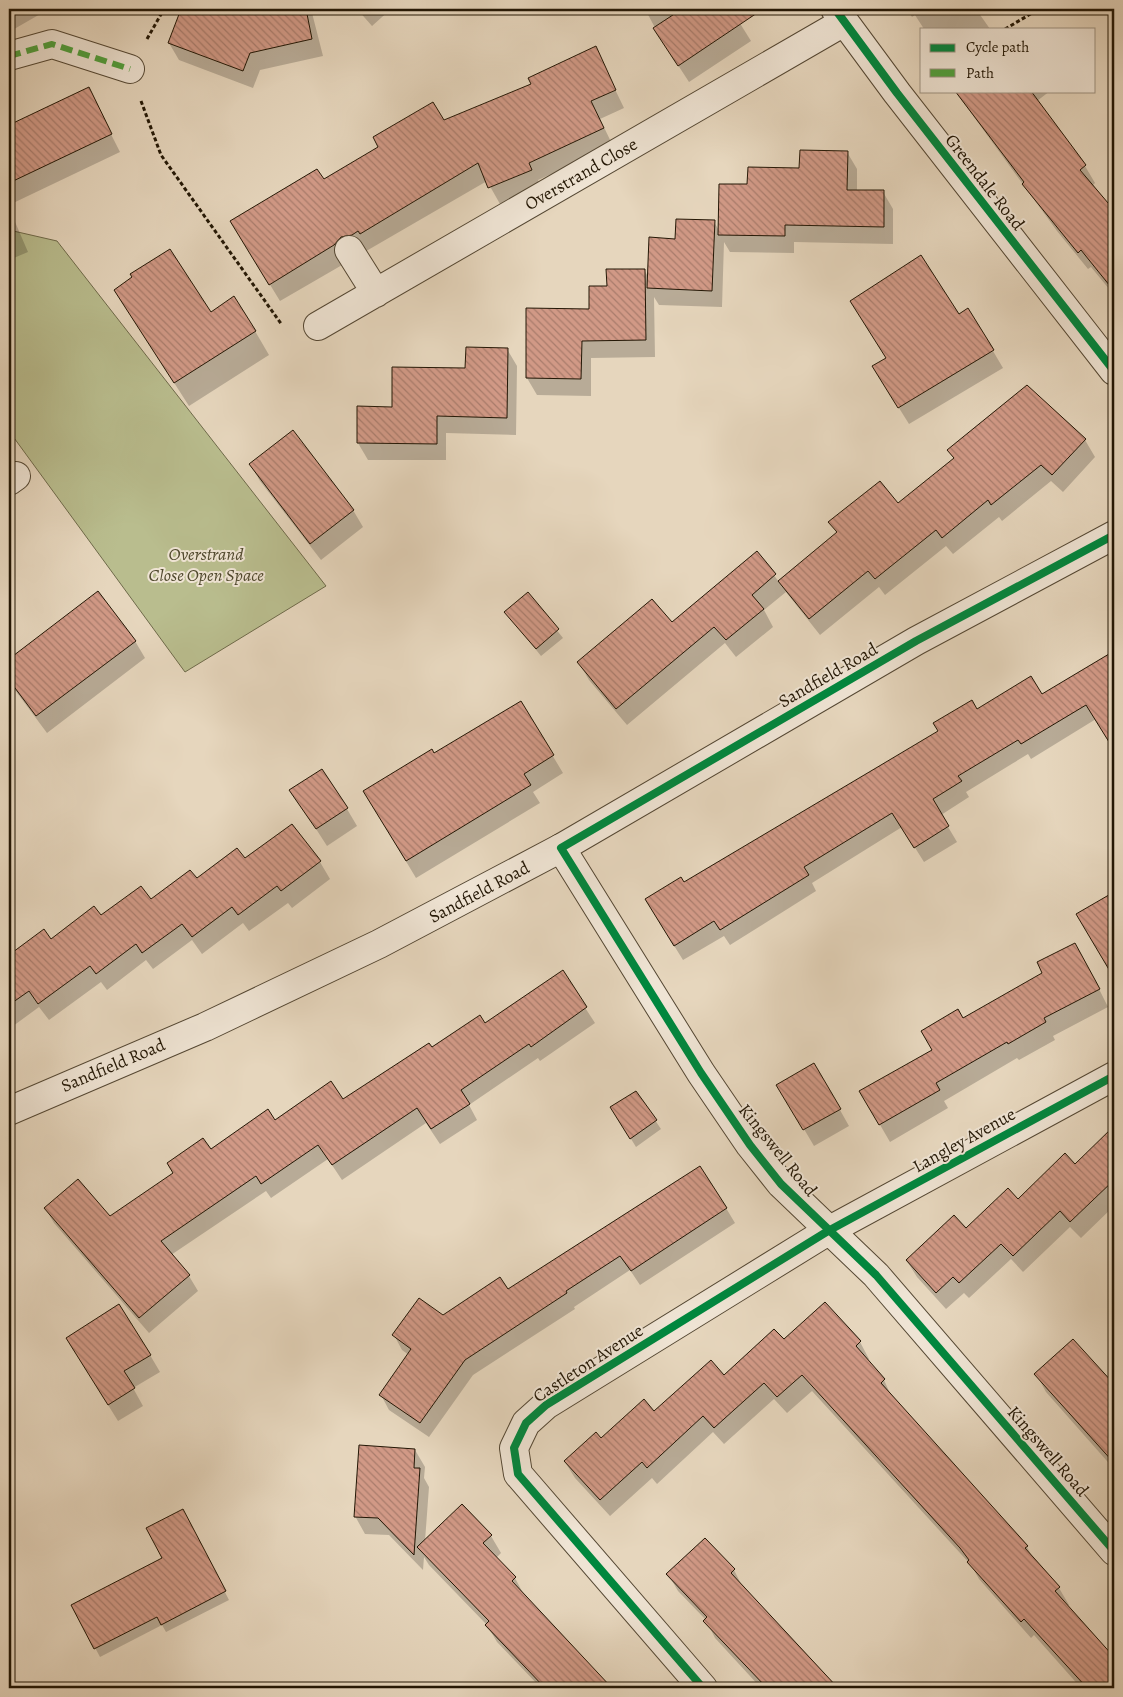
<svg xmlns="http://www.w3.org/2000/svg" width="1123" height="1697" viewBox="0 0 1123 1697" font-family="Alegreya,serif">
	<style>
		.green { fill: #b9bd8e; stroke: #6e6a4a }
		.shadow { fill: #0003 }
		.building { fill: url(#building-back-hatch); stroke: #231705 }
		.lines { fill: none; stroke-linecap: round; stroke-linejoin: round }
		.pedestrian-casing { stroke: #544733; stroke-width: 30 }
		.minor-casing { stroke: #544733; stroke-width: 30 }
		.tertiary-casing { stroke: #544733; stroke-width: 30 }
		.path { stroke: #231705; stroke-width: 3; stroke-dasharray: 4 2.5; stroke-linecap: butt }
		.pedestrian { stroke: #efe4d4; stroke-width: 28 }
		.minor { stroke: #efe4d4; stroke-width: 28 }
		.tertiary { stroke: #efe4d4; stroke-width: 28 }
		.quiet { stroke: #50a13d; stroke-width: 6; stroke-dasharray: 12 6; stroke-linecap: butt }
		.cycleway-casing { stroke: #efe4d4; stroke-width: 11 }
		.cycleway { stroke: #00873e; stroke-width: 8 }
		.labels { text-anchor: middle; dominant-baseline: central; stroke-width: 4; stroke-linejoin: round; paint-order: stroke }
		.street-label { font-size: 18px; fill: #231705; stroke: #efe4d4 }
		.park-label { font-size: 18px; font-style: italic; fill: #50492e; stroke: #efe4d4 }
	</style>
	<defs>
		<pattern id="building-back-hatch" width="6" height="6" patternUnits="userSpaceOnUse" patternTransform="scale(1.25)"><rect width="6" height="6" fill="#d19986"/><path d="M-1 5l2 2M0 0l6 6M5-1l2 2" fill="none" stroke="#a97c6c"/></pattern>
	</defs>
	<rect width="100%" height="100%" fill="#e6d6bd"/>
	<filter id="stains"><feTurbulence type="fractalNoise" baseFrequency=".004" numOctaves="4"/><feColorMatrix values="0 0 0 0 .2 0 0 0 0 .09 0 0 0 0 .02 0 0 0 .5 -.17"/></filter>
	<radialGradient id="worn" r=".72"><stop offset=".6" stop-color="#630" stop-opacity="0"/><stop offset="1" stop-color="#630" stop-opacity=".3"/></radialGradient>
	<path class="green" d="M9 230 57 241 326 586 185 672 9 431V252L12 249 9 242Z"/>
	<path class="shadow" d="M9 9H49L9 32Z
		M182 9H228L265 22 262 9H311L323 56 260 70 253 88 179 60 169 43Z
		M357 9H391L372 26Z
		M645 9H731L751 41 689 82 661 39Z
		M907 9H976L990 29H924L915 15 912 17Z
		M595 48 624 108 600 119 613 146 538 180 541 187 500 204 487 181 280 301 242 239 324 181 443 122 532 85Z
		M88 89 120 152 9 205V127Z
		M955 91H1050L1037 101 1085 166 1095 183 1092 186 1114 212V295L1091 267 1088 269 1057 231Z
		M847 152 857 169V191L883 192 893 209V244L794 242V253L730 252 724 242 722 307 659 305 654 297 655 357 591 358V396L537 395 527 378 591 310 608 287 644 270 649 278 676 240 714 222 720 232 749 185Z
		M9 208 28 252 9 260Z
		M210 313 255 331 269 355 189 406 130 314Z
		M507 349 517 366 516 435 446 433V460H368L358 443 393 408Z
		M993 351 1003 368 909 424 884 384Z
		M1085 440 1095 457 1063 492 1051 481 1002 521 999 517 953 554 946 546 885 595 879 587 820 635 786 592 764 610 773 627 736 657 725 643 627 725 589 680 579 663 671 624 757 553 779 582 837 534 830 522 898 505 954 459 949 450Z
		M250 464 353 510 363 527 321 560 260 481Z
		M98 593 135 641 145 658 47 733 9 682V660Z
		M528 594 563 638 541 656 506 612Z
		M1114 653V734L1108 738 1096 719 1031 759 1028 754 966 792 969 797 941 815 957 842 924 862 902 827 812 883 816 891 730 945 724 936 683 960 655 915 683 883 977 711 1042 696Z
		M521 703 563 773 533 792 540 803 416 878 374 808 434 755Z
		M291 790 347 809 357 826 327 846Z
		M292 826 320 862 330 879 292 908 288 903 249 931 243 923 202 954 192 940 153 969 146 960 107 990 101 982 49 1020 39 1007 9 1029V956L44 931 51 940 101 917 151 901 245 860Z
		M1114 893V976L1078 915Z
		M1085 961 1108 1007 1053 1036 1055 1040 1019 1060 1017 1058 944 1101 948 1108 890 1142 861 1092 933 1050 963 1019Z
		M562 972 595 1023 540 1061 538 1058 469 1105 477 1120 440 1144 426 1123 342 1180 328 1159 271 1198 266 1191 171 1255 189 1276 198 1291 149 1333 54 1223 45 1208 110 1217 210 1151 275 1121 343 1101 432 1049 484 1024Z
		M814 1064 849 1126 814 1146 778 1085Z
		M636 1092 661 1129 636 1147 617 1116Z
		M1114 1128V1206L1081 1238 1070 1227 1023 1272 1011 1259 969 1298 964 1293 946 1309 917 1277 907 1261 1018 1201 1075 1165Z
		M726 1208 735 1223 640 1285 630 1270 574 1307 575 1309 473 1375 429 1437 389 1410 381 1395 409 1355 402 1350 394 1335Z
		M783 1341 860 1342 869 1359 867 1361 884 1380 892 1398 1027 1547 1034 1560 1059 1588 1069 1605 1067 1606 1110 1655 1114 1651V1688H1081L1034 1635 1031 1638 979 1579 971 1565 812 1391 787 1413 774 1399 724 1444 713 1432 657 1484 652 1478 610 1516 575 1478 565 1462 601 1440 724 1376Z
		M1073 1341 1114 1387V1469L1046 1392 1036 1374Z
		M77 1355H150L160 1372 133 1388 143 1406 118 1421Z
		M415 1450 425 1467 424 1478 429 1487 425 1541 491 1536 501 1553 496 1558 515 1578 524 1595 611 1688H541L497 1642 487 1625 429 1565 424 1557 423 1570 389 1535 365 1534 355 1516Z
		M187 1519 229 1600 166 1632 162 1625 100 1657 73 1606 164 1558Z
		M734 1570 743 1588 836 1688H761L715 1638 706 1620 678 1591 668 1574Z"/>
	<path class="building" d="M181 9H306L312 39 250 53 243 71 168 43Z
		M682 9H763L678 66 653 28Z
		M596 46 616 90 591 101 604 128 529 163 532 170 488 188 478 163 360 234 358 231 352 235 341 237 334 245 269 285 230 221 317 169 324 179 378 147 373 137 433 102 444 120 531 84 528 78Z
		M89 87 112 134 9 183V125Z
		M955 91H1031L1086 165 1080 170 1114 210V291L1081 250 1078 253 1022 184 1024 182Z
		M800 150 848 151 847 190H884V227L785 225V236L718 235 719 184H747L748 167 799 168Z
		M676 219 715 220 712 291 647 288 649 237 675 239Z
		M170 249 211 312 234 296 256 331 174 383 114 290 132 277 130 274Z
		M921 255 959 314 968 308 994 350 898 408 872 366 886 358 850 301Z
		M606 269H645L646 340 582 341 581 379 526 378V308L589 309V286H607Z
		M466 347 508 348 507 418 437 416V444L357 443V406L392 407V367L465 368Z
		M1027 385 1086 439 1052 475 1041 465 991 505 988 500 942 538 936 530 875 579 868 571 809 619 778 581 837 532 828 522 880 481 898 503 954 458 947 450Z
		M293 430 354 510 310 544 249 464Z
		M757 551 776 574 752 595 764 609 726 640 714 627 616 709 577 662 652 599 672 622Z
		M98 591 136 641 36 716 9 680V659Z
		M528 592 559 629 536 649 504 612Z
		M1114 651V750L1086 705 1021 744 1018 740 958 776 962 781 933 799 949 826 914 848 892 813 804 867 809 875 720 930 714 921 674 946 645 899 681 877 684 882 881 765 938 731 933 723 972 700 977 709 1031 676 1042 694Z
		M521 701 554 755 524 774 531 785 406 861 363 791 432 749 434 753Z
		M322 769 348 808 316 829 289 790Z
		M292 824 321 861 281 891 277 886 238 915 232 907 192 937 182 924 142 953 136 944 96 974 90 966 38 1004 29 991 9 1005V955L44 929 51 939 94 906 101 915 141 886 151 899 190 870 197 878 237 848 245 858Z
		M1114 892V978L1076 914Z
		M1075 943 1100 989 1044 1018 1046 1022 1008 1044 1007 1042 936 1083 940 1090 879 1125 859 1091 932 1050 921 1031 958 1009 963 1018 1042 973 1037 962Z
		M563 970 587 1007 531 1047 529 1044 461 1090 470 1104 431 1129 417 1108 332 1165 318 1145 261 1184 256 1176 161 1241 190 1275 139 1318 44 1208 78 1179 110 1216 173 1173 167 1163 203 1138 211 1149 268 1109 275 1120 331 1081 343 1099 429 1043 432 1047 480 1015 485 1023Z
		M814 1063 841 1109 803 1130 776 1085Z
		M636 1091 657 1120 630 1139 610 1107Z
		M1114 1126V1180L1070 1222 1060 1211 1013 1256 1001 1244 959 1283 953 1277 936 1293 906 1260 954 1215 966 1228 1008 1188 1018 1199 1065 1153 1075 1164Z
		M700 1166 727 1208 631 1271 620 1256 566 1291 567 1293 465 1360 420 1423 379 1395 411 1349 392 1335 419 1298 443 1315 500 1277 508 1289Z
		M825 1302 861 1341 856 1346 885 1379 881 1383 1028 1546 1025 1548 1060 1587 1055 1591 1114 1657V1688H1087L1024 1619 1021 1622 967 1562 969 1560 960 1548 802 1375 777 1397 764 1383 714 1428 703 1416 647 1468 642 1462 600 1500 564 1461 596 1432 601 1438 644 1399 654 1411 711 1360 724 1375 774 1329 784 1339Z
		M119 1304 151 1355 124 1371 135 1388 108 1405 66 1338Z
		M1073 1339 1114 1384V1463L1034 1374Z
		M359 1445 415 1449 414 1468H420L414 1555 378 1518 354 1517Z
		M462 1504 492 1535 483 1543 516 1577 512 1581 612 1688H545L485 1625 489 1621 417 1547Z
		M183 1509 226 1591 161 1625 157 1617 94 1649 71 1605 162 1558 146 1528Z
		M705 1538 735 1569 731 1573 838 1688H767L703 1621 707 1617 666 1574Z"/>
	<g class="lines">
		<g class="pedestrian-casing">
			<path id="pedestrian" d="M9 56 52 44 130 69"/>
		</g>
		<g class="minor-casing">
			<path id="minor" d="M835 9 897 93 1114 371
				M349 250 376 293
				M318 326 844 22
				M9 481 16 476
				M561 848 701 1073 750 1145 781 1184 876 1275 1114 1551
				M703 1688 518 1474 514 1448 526 1423 546 1405 828 1231 1114 1076"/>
		</g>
		<g class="tertiary-casing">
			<path id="tertiary" d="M9 1111 205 1027 379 944 561 848 916 641 1114 535"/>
		</g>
		<path class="path" d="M1005 29 1039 9
			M147 39 164 9
			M141 101 161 155 282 325"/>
		<use href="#pedestrian" class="pedestrian"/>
		<use href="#minor" class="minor"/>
		<use href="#tertiary" class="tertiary"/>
		<path class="quiet" d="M9 56 52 44 130 69"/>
		<g class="cycleway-casing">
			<path id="cycleway" d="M835 9 897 93 1114 371
				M1114 535 916 641 561 848 701 1073 750 1145 781 1184 876 1275 1114 1551
				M703 1688 518 1474 514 1448 526 1423 546 1405 828 1231 1114 1076"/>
		</g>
		<use href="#cycleway" class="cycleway"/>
	</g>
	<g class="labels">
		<g class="street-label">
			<text transform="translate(581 174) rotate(-30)">Overstrand Close</text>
			<text transform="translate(985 182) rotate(52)">Greendale Road</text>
			<text transform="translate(828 675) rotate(-30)">Sandfield Road</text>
			<text transform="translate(479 892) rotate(-28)">Sandfield Road</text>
			<text transform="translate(113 1065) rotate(-23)">Sandfield Road</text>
			<text transform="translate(964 1140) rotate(-29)">Langley Avenue</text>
			<text transform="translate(778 1150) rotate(51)">Kingswell Road</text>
			<text transform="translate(588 1363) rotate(-33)">Castleton Avenue</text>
			<text transform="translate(1048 1451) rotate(49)">Kingswell Road</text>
		</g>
		<g class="park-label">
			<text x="206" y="554">Overstrand<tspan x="206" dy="21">Close Open Space</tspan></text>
		</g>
	</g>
	<rect width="1123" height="1697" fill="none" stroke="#e6d6bd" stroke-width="30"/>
	<rect x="10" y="10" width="1103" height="1677" fill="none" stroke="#231705" stroke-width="2.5"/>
	<rect x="15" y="15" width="1093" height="1667" fill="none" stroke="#231705"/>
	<rect x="920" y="28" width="175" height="65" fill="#efe4d4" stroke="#9d9281"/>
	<rect x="930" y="44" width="25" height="8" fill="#00873e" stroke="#9d9281"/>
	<text x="966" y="52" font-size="15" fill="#231705">Cycle path</text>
	<rect x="930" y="69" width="25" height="8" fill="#50a13d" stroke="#9d9281"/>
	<text x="966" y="78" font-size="15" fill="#231705">Path</text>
	<rect width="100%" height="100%" filter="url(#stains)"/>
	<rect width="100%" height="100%" fill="url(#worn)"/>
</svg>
